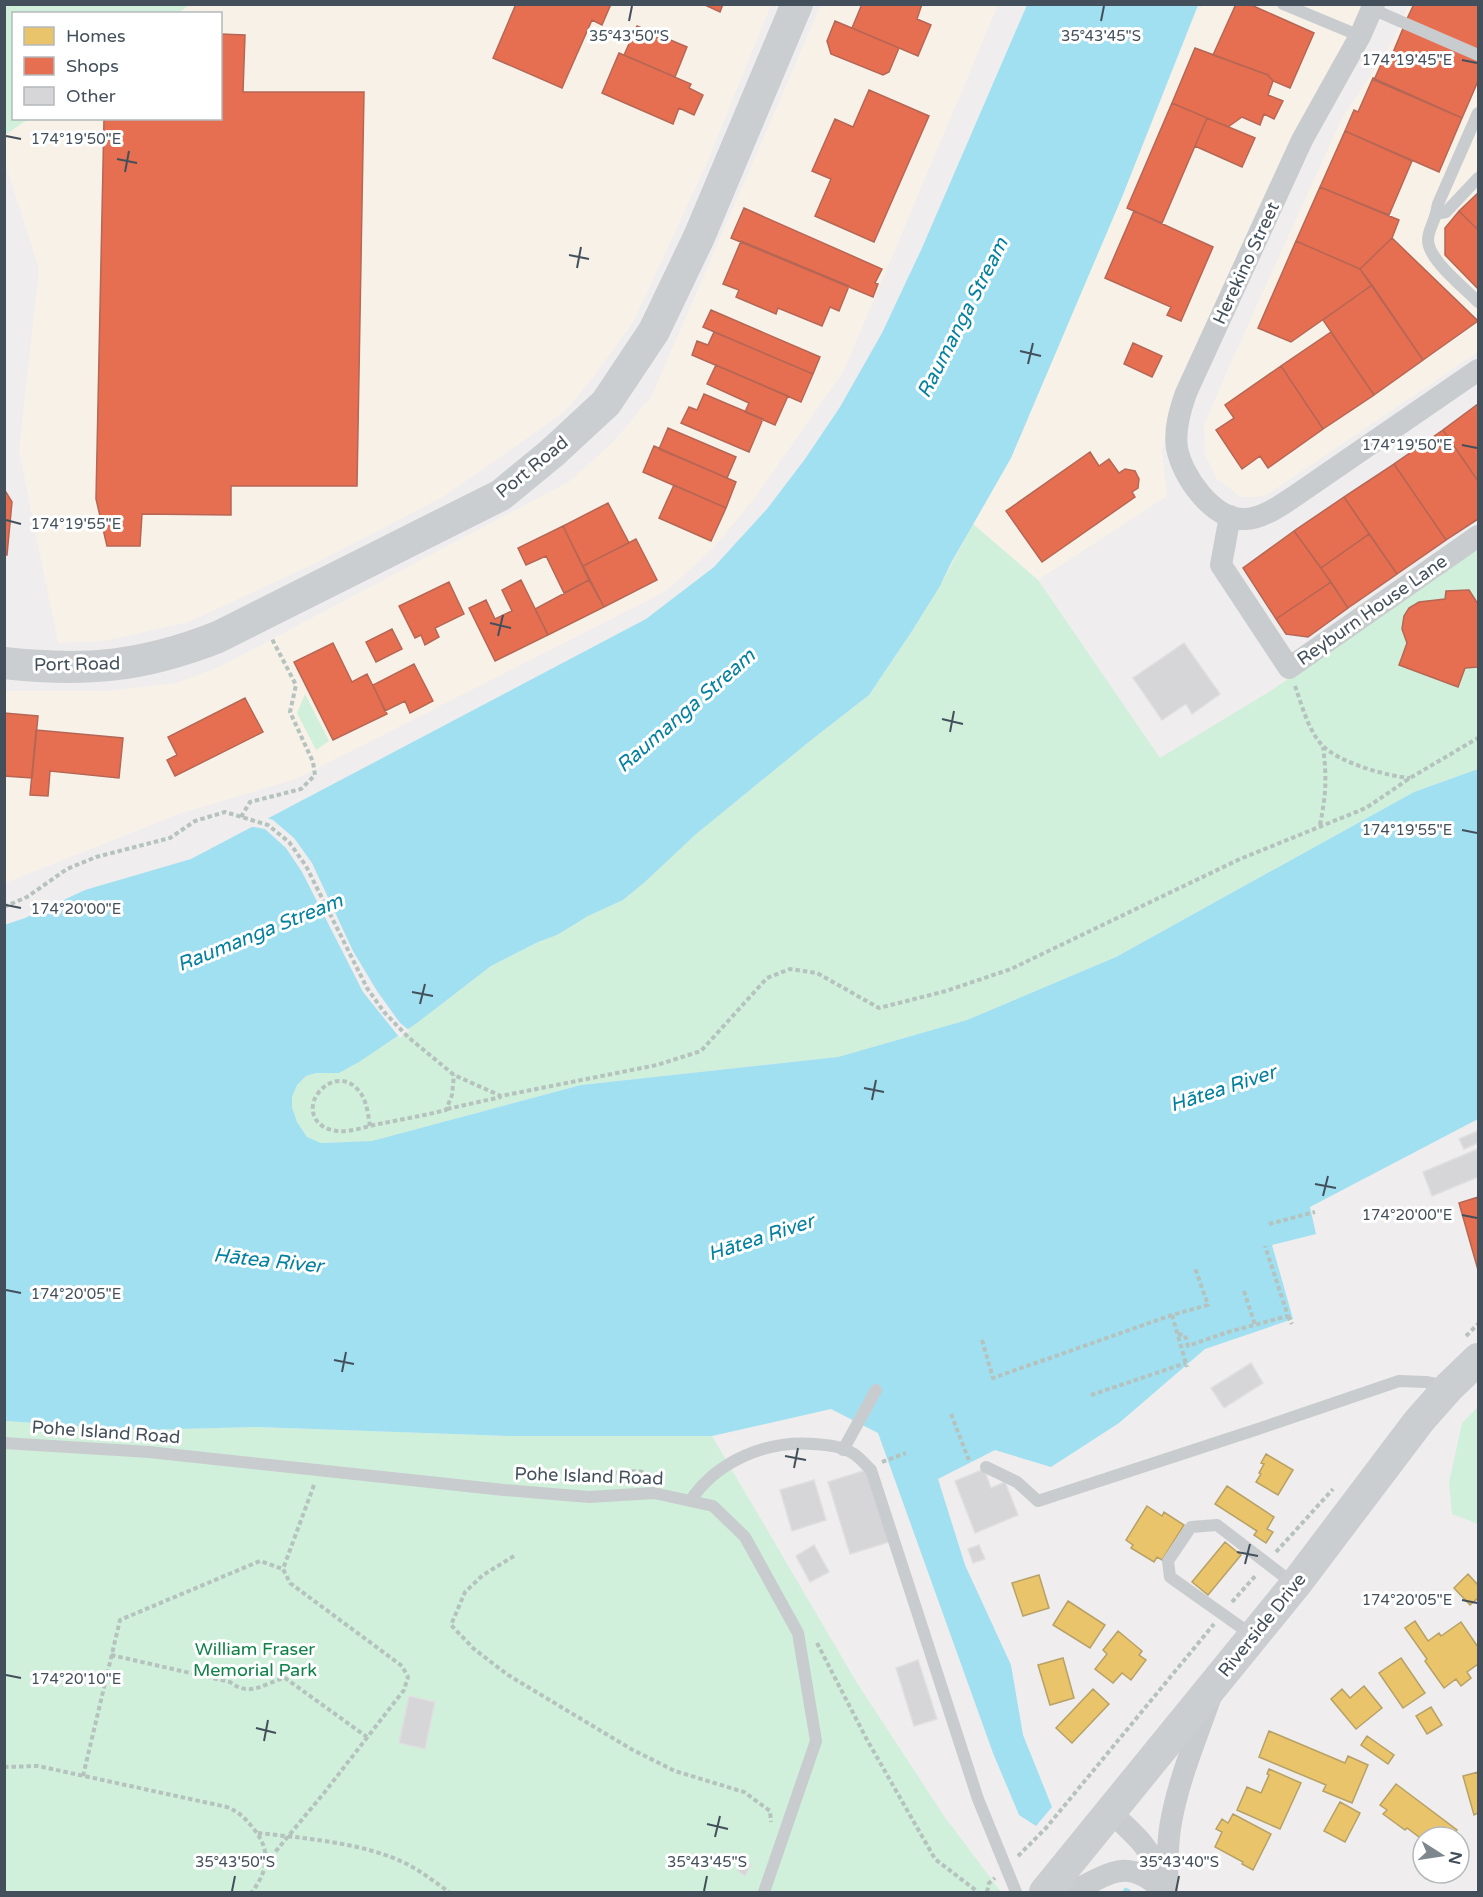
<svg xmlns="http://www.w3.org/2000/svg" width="1483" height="1897" viewBox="0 0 1483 1897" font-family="'Varela Round',sans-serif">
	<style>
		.commercial { fill: #f7f1e8 }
		.green { fill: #d0f0db }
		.water { fill: #a1e0f1 }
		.pier { fill: #efeded }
		.homes { fill: #e9c46a; stroke: #b7a166; stroke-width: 1.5 }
		.shops { fill: #e76f51; stroke: #b66654; stroke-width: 1.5 }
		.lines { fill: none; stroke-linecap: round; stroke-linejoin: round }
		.stream { stroke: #a1e0f1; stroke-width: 6 }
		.building { fill: #d6d5d7; stroke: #e0dfe0; stroke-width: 1.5 }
		.path { stroke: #b5c2be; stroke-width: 4; stroke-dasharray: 4.5 3; stroke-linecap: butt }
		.lane { stroke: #c9ccce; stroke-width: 12 }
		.street { stroke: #c9ccce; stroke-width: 22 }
		.secondary { stroke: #caced1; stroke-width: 32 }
		.ticks { fill: none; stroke: #43505b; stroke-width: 2 }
		.labels { text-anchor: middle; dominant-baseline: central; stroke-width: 6; stroke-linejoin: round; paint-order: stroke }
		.street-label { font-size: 18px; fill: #43505b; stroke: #fff }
		.park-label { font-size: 18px; fill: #0f8248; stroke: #fff }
		.water-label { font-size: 20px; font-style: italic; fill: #0381a1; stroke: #fff }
		.ticks-label { font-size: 15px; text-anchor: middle; fill: #43505b; stroke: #fff; stroke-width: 6; stroke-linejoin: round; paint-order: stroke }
	</style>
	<rect width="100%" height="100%" fill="#efeded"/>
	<path class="commercial" d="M1205 4 1363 5 1189 377 1162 449 1167 496 1038 580 973 524 1011 458 1021 435 1122 197 1196 12Z
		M189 5H771L707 163 634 321 589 383 563 413 443 497 316 563 189 622 104 641 58 643 19 450 39 269 5 163 4 135 28 119 220 118V14L177 13Z
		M821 5H998L844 371 754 499 714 547 670 588 653 598 296 779 179 814 5 883V691H107L176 683 217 668 570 481 614 441 651 397Z
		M1408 5H1478V352L1268 494 1256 497H1241L1217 479 1205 454 1204 425 1231 362 1341 120 1393 41Z"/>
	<path class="green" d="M5 4H189V5L177 14H14V118L28 119 5 135Z
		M973 524 1038 580 1160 758 1272 690 1478 547V769L1414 792 1116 957 967 1020 838 1057 581 1085 372 1141 321 1143 307 1137 297 1122 292 1107V1097L297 1085 306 1076 316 1073H339L359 1062 417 1023 491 966 538 942 557 935 588 916 623 900 645 882 695 835 810 741 869 695 912 631 940 586Z
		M305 694 329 741 316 750 297 713Z
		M1478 1407V1524L1452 1514 1449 1483 1462 1423Z
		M4 1421 141 1430 257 1427 508 1436H712L857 1683 944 1816 1001 1892H5Z"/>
	<path class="water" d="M1027 5H1198L1122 197 1011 458 951 563 940 586 912 631 869 695 810 741 695 835 645 882 623 900 588 916 557 935 538 942 491 966 417 1023 359 1062 339 1073H316L306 1076 297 1085 292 1097V1107L297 1122 307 1137 321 1143 372 1141 581 1085 838 1057 967 1020 1116 957 1414 792 1478 769V1119L1310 1207 1316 1234 1272 1245 1293 1319 1205 1349 1119 1423 1051 1467 995 1450 938 1479 965 1565 1011 1665 1023 1735 1052 1807 1036 1826 1019 1815 993 1753 878 1433 831 1409 712 1436H508L257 1427 141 1430 5 1421 4 925 25 918 85 890 191 859 646 619 714 567 767 509 805 459 840 407 882 333 922 248Z"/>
	<path class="pier" d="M264 817 273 820 294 838 312 863 353 951 377 991 400 1023 410 1031 400 1038 363 992 302 872 286 848 265 829 248 826Z"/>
	<path class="homes" d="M1266 1454 1293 1470 1278 1495 1256 1482 1261 1474 1259 1473 1264 1464 1261 1463Z
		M1227 1486 1274 1517 1267 1529 1273 1532 1266 1543 1254 1535 1257 1531 1215 1504Z
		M1147 1506 1162 1516 1164 1512 1184 1525 1162 1560 1157 1557 1154 1562 1131 1548 1133 1545 1126 1540Z
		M1225 1542 1241 1555 1208 1595 1192 1582Z
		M1468 1574 1478 1585V1601L1477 1599 1470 1605 1454 1588Z
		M1039 1575 1049 1608 1023 1616 1012 1583Z
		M1068 1601 1105 1625 1090 1648 1053 1625Z
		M1415 1621 1428 1641 1439 1633 1441 1636 1461 1622 1478 1647V1664L1467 1672 1471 1678 1461 1686 1456 1679 1444 1688 1425 1661 1427 1659 1405 1628Z
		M1118 1631 1142 1651 1139 1655 1146 1660 1131 1680 1122 1673 1113 1683 1095 1669 1107 1654 1103 1650Z
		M1063 1658 1074 1698 1050 1705 1038 1665Z
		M1401 1658 1425 1693 1403 1708 1379 1673Z
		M1364 1686 1382 1708 1356 1729 1331 1699 1342 1689 1350 1698Z
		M1093 1689 1109 1704 1072 1743 1056 1728Z
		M1431 1707 1442 1725 1427 1734 1416 1716Z
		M1269 1731 1345 1763 1348 1756 1368 1765 1352 1803 1323 1791 1326 1785 1259 1757Z
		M1367 1736 1394 1755 1388 1764 1361 1745Z
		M1269 1769 1301 1783 1280 1829 1237 1810 1247 1787 1261 1793 1269 1775 1267 1774Z
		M1478 1772V1813L1474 1815 1463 1776Z
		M1396 1784 1457 1830 1452 1837H1423V1840L1407 1828 1405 1830 1383 1814 1387 1810 1380 1805Z
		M1340 1802 1360 1813 1345 1842 1324 1831Z
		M1233 1814 1271 1834 1253 1870 1242 1864 1243 1862 1215 1847 1222 1832 1216 1829 1222 1819 1228 1823Z"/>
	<path class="shops" d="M516 4H611L602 25 592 20 562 88 493 58Z
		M703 4H723L720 12Z
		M862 4H922L917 19 931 25 918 56 852 28Z
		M1236 4H1249L1314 33 1290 88 1273 81 1268 75 1213 55Z
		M1414 4H1478V51L1407 19Z
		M835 21 899 48 889 72 883 75 831 54 827 41Z
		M637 26 687 47 675 77 624 55Z
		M1404 26 1478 59V81L1462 118 1374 80 1383 60 1389 62Z
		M220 34 245 35 243 92H364L357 486H231V515L142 514 140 546H107L96 499 104 118H220Z
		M1195 48 1268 75 1273 81 1268 95 1283 101 1274 119 1264 114 1260 125 1242 117 1228 127 1172 103Z
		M619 53 691 84 689 88 703 95 694 115 679 108 673 124 602 93Z
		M1373 78 1462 118 1439 172 1345 131 1354 110 1358 112Z
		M869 90 929 116 874 242 815 216 831 179 812 171 835 119 853 127Z
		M1172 103 1207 118 1162 223 1127 208Z
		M1207 118 1255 138 1242 167 1195 146Z
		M1345 131 1412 161 1389 215 1320 187Z
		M1320 187 1399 220 1392 238 1360 269 1296 241Z
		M1478 193V230L1459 211Z
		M744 208 882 269 875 283 878 284 873 297 731 238Z
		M1134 211 1213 247 1181 321 1167 315 1171 307 1105 278Z
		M1459 211 1478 230V289L1445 255V228Z
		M1392 238 1478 321 1423 360 1360 269Z
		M741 241 849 286 839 311 830 307 822 326 778 308 776 314 736 297 739 290 723 284Z
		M1296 241 1360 269 1372 285 1291 342 1258 328Z
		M1372 285 1423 360 1374 395 1323 320Z
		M711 310 820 357 813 374 703 327Z
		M714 332 813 374 801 402 692 355 697 341 708 345Z
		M1331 332 1374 395 1323 429 1281 366Z
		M1133 343 1162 356 1152 377 1124 364Z
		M716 365 788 396 775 425 745 412 749 403 707 384Z
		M1281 366 1323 429 1268 468 1260 456 1242 469 1216 430 1234 418 1225 405Z
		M704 394 763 419 749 452 681 423 689 407 697 410Z
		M1478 404V481L1443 430Z
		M668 428 736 457 727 478 659 449Z
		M1443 430 1478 481V519L1446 540 1394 464Z
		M654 446 736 482 726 508 643 472Z
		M1090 452 1099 466 1109 459 1119 473 1125 469 1135 471 1139 479 1138 488 1132 492 1135 497 1042 562 1006 511Z
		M1394 464 1446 540 1397 574 1344 497Z
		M674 485 726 508 711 541 659 518Z
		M4 489 12 502 7 555H4Z
		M1344 497 1369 534 1321 568 1294 531Z
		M608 503 629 543 583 566 563 526Z
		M563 526 589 580 564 593 546 556 526 565 518 548Z
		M1294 531 1331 582 1276 619 1243 568Z
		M1369 534 1397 574 1348 608 1321 568Z
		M636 539 657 580 604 607 583 566Z
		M521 580 548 635 495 661 469 608 486 600 495 619 512 611 502 590Z
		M589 580 604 607 548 635 535 609Z
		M449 582 464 614 435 628 439 637 425 645 421 635 415 638 399 606Z
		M1331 582 1348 608 1308 637 1286 634 1276 619Z
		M1469 590 1476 601 1478 603V667L1465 668 1458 687 1399 665 1407 643 1402 629 1404 616 1409 608 1419 602 1445 599 1446 591Z
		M392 629 402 649 376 662 366 642Z
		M333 643 352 682 367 674 387 714 333 740 294 662Z
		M414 664 433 701 410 713 405 701 385 711 373 685Z
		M245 698 263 732 175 776 167 760 177 755 168 737Z
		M4 713 38 716 32 778 4 776Z
		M36 730 123 738 119 778 50 771 48 796 30 795Z
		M1478 1197V1270L1459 1203Z"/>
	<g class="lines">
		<path class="stream" d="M1126 1891 1128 1892"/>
	</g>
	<path class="building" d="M1184 643 1220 694 1192 714 1186 704 1162 720 1133 678Z
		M1478 1131V1143L1464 1149 1459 1139Z
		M1478 1149V1177L1432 1196 1423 1172Z
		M1251 1363 1263 1383 1224 1408 1211 1388Z
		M984 1469 991 1488 1005 1482 1018 1515 975 1533 955 1481Z
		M866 1470 889 1542 850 1554 828 1482Z
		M814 1480 826 1520 792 1531 780 1490Z
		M814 1545 829 1572 810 1582 796 1556Z
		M979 1545 985 1559 973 1563 968 1549Z
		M918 1660 937 1719 914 1726 896 1668Z
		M409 1696 435 1702 425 1749 399 1743Z
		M742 1861 751 1865 745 1876 739 1872 738 1869Z"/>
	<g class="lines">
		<path class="path" d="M1295 686C1302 705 1308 730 1322 745 1339 763 1387 776 1410 778
			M241 817 250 802 301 789 315 775 313 762 290 712 296 685 271 637
			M1320 825C1326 795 1327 777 1323 747
			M4 907 27 897 67 869 96 857 170 838 195 821 225 812 268 825 289 842 306 866 367 988 384 1012 408 1037 454 1075 501 1096 657 1065 701 1051 767 978 790 969 817 973 879 1008 946 991 1011 969 1240 859 1366 808 1410 778 1478 738
			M447 1109 501 1097
			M370 1126C368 1115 367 1100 359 1091 348 1077 331 1078 320 1091 314 1097 312 1105 313 1112 315 1124 327 1130 337 1131 349 1132 362 1128 374 1125 398 1120 422 1116 446 1110L452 1095 454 1075
			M1269 1224 1315 1212
			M1244 1291 1255 1325
			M1172 1315 1187 1367
			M1288 1316 1292 1324
			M1178 1334 1185 1335 1188 1346 1228 1332 1288 1316 1265 1246
			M1466 1336 1478 1324
			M982 1340 993 1378 1172 1315 1208 1305 1195 1268
			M1091 1395 1186 1363
			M951 1414 970 1463
			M882 1462 906 1453
			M564 1477 638 1471 658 1476
			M1276 1552 1333 1489
			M514 1556 483 1575 465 1592 451 1625 474 1649 508 1675 631 1749 675 1771 744 1792 770 1811 771 1822
			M1232 1602 1257 1574
			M817 1643 866 1738 935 1859 978 1892
			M111 1655 230 1682C251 1698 263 1683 285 1678L367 1737
			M4 1767 38 1766 227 1807C239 1812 245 1818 253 1828 271 1850 269 1869 252 1892
			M83 1776 120 1620 260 1561 283 1569
			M258 1833C303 1838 366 1843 407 1864 422 1872 435 1882 449 1892
			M1018 1856 1046 1828 1214 1624
			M266 1863 324 1793 404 1690 408 1677 402 1666 290 1583 283 1569 314 1485
			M987 1892 989 1883 995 1878"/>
		<path class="lane" d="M1283 4 1360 36
			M1372 9 1478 55
			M1478 113 1438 204C1437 207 1437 210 1436 213 1434 223 1428 230 1428 240 1428 260 1465 288 1478 302
			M1437 212 1441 213 1446 212 1478 178
			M4 1443 149 1452 504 1490 589 1497 654 1493 713 1506 745 1537 798 1633 816 1741 764 1892
			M843 1450 876 1390
			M986 1467 1017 1482 1038 1501 1255 1430 1399 1381 1426 1382 1446 1386
			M690 1501C717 1461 766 1440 814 1444 828 1445 842 1446 854 1454 860 1458 866 1465 871 1470L978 1799 1016 1892
			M1252 1635 1170 1577 1168 1561 1191 1527 1217 1525 1294 1584"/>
		<path class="street" d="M1374 4 1360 36 1302 140 1186 393C1180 410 1174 430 1177 448 1182 476 1213 521 1246 519 1263 518 1278 507 1292 498L1478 370
			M1230 516 1221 565 1289 668 1478 536
			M1110 1812C1134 1833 1155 1852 1164 1884
			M1071 1892C1110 1874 1128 1855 1164 1892
			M1167 1892C1167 1871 1167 1850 1170 1828 1177 1783 1196 1739 1211 1696"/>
		<path class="secondary" d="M4 663C85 672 142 667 218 637L501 495 552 453 606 403 654 331 699 237 797 4
			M1045 1892 1295 1585 1419 1421 1449 1387 1478 1359"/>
	</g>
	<path class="ticks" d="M629 21 632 6M1101 21 1104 6M1462 60 1477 63M6 136 21 139M117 159 137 163M125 172 129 151M569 255 589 259M577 268 581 247M1020 351 1041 356M1028 364 1033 343M1462 445 1477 448M6 520 21 524M490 623 511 628M498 636 503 615M942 719 963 724M950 732 954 711M1462 830 1477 833M6 905 21 908M412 992 433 996M420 1004 425 984M864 1088 884 1092M872 1100 876 1080M1315 1184 1336 1188M1323 1196 1328 1176M1462 1215 1477 1218M6 1290 21 1293M334 1360 354 1364M342 1372 346 1352M785 1456 806 1460M794 1468 798 1448M1237 1552 1258 1556M1245 1564 1250 1544M1462 1600 1477 1603M6 1675 21 1678M256 1728 276 1733M264 1741 268 1720M707 1824 728 1829M715 1837 720 1816M232 1891 235 1876M704 1891 707 1876M1176 1891 1179 1876"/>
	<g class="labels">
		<g class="street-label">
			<text transform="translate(1246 263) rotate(-65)">Herekino Street</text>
			<text transform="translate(532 467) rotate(-39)">Port Road</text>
			<text transform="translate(1372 610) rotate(-35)">Reyburn House Lane</text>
			<text transform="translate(77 664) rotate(-1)">Port Road</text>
			<text transform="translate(106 1432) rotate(4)">Pohe Island Road</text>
			<text transform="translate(589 1476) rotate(2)">Pohe Island Road</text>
			<text transform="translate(1262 1625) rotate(-51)">Riverside Drive</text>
		</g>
		<g class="park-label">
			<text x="255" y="1649">William Fraser<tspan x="255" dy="21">Memorial Park</tspan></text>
		</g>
		<g class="water-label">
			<text transform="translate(963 318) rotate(-63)">Raumanga Stream</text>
			<text transform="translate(686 711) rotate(-41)">Raumanga Stream</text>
			<text transform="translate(260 933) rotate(-22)">Raumanga Stream</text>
			<text transform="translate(1223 1089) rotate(-18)">Hātea River</text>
			<text transform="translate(761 1238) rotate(-18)">Hātea River</text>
			<text transform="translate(268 1261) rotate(6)">Hātea River</text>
		</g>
	</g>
	<g class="ticks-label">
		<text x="629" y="41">35°43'50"S</text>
		<text x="1101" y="41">35°43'45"S</text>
		<text x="1407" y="65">174°19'45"E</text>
		<text x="76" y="144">174°19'50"E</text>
		<text x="1407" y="450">174°19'50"E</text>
		<text x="76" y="529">174°19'55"E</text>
		<text x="1407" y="835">174°19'55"E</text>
		<text x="76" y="914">174°20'00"E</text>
		<text x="1407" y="1220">174°20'00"E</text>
		<text x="76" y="1299">174°20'05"E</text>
		<text x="1407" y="1605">174°20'05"E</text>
		<text x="76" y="1684">174°20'10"E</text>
		<text x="235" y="1867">35°43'50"S</text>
		<text x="707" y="1867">35°43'45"S</text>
		<text x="1179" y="1867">35°43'40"S</text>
	</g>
	<rect width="1483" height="1897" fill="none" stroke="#43505b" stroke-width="12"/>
	<rect x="12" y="12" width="210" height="108" fill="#ffffff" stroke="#b4b9bd" stroke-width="1.5"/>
	<rect x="24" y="27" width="30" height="18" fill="#e9c46a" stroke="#b4b9bd" stroke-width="1.5"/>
	<text x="66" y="42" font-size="18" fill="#43505b">Homes</text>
	<rect x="24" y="57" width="30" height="18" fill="#e76f51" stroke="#b4b9bd" stroke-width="1.5"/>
	<text x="66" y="72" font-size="18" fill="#43505b">Shops</text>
	<rect x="24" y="87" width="30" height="18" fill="#d6d5d7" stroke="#b4b9bd" stroke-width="1.5"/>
	<text x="66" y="102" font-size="18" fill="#43505b">Other</text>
	<g transform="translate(1441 1855) rotate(102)"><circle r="28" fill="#ffffff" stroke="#b4b9bd" stroke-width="1.5"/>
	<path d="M0-4.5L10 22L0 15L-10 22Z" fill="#7f878e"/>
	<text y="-9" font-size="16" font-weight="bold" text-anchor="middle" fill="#43505b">N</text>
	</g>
</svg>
